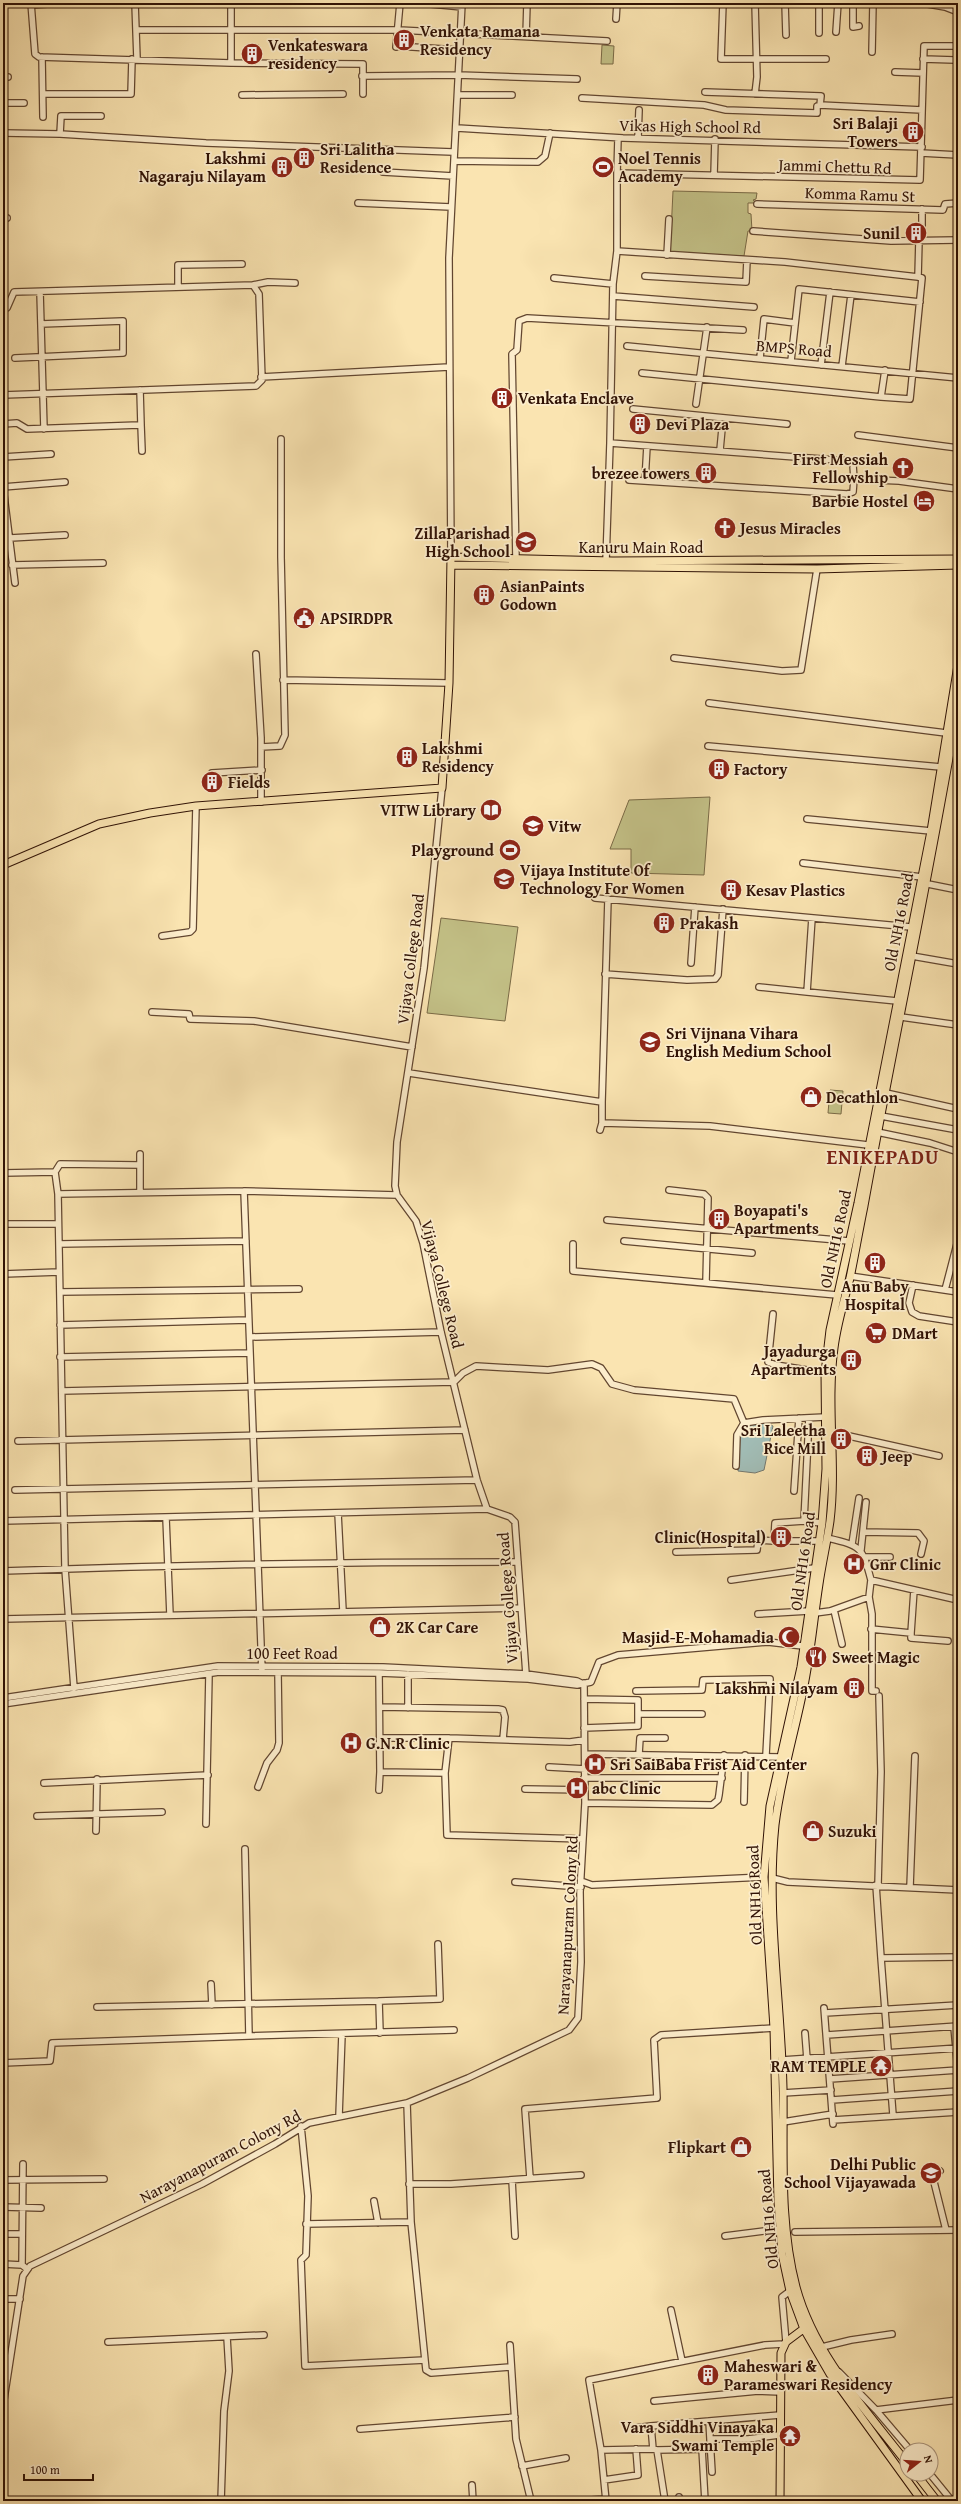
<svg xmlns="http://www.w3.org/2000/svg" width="961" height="2504" viewBox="0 0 961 2504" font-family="'Gentium Book Plus',serif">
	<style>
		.green { fill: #c4c288; stroke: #7a6a46 }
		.water { fill: #a1bcb5; stroke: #74786f }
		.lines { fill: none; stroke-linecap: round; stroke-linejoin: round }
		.minor-casing { stroke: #624630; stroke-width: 8 }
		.major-casing { stroke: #301205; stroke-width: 9 }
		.minor { stroke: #fcedcc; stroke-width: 5.5 }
		.major { stroke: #fae4b1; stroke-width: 7 }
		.labels { text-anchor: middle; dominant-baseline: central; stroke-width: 3.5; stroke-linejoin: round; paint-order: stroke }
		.poi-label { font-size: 16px; font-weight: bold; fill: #301205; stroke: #fcedcc; text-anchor: start }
		.street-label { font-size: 16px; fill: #301205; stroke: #fcedcc }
		.district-label { font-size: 20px; font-weight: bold; letter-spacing: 1px; fill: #7a1f14; stroke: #fcedcc }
	</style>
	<rect width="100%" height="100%" fill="#fae4b1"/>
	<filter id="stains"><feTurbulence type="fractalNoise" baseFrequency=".005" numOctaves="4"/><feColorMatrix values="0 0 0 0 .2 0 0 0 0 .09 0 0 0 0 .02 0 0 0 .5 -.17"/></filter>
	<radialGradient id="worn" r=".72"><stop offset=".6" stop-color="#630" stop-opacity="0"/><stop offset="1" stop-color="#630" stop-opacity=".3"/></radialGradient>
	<path class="green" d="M602 45 614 46 613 64H601Z
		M673 191 757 193 756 199 753 200 757 203H748V213L751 214 752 231H748L744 256 670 253Z
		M710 797 704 875 631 873V849H610L629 800Z
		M441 918 518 927 505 1021 427 1013Z
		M830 1090 843 1091 841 1114 828 1113Z"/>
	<path class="water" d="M765 1422 773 1426 764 1470 755 1473 738 1471 739 1432 747 1425Z"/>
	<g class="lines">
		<g class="minor-casing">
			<path id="minor" d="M31 3 35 54 39 57 231 63 363 64V94
				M135 3 137 59
				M231 3V63
				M420 3 462 7
				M723 3 721 59H826
				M785 3 786 35
				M853 3V27L859 26
				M922 3 945 7 958 12
				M31 5 63 3
				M616 19 617 3
				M137 30H399L607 41
				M836 32 838 3
				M819 33V3
				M526 36 527 3
				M397 46 459 50
				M396 47 400 3
				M872 52 873 3
				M42 57 43 117
				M923 59 955 60
				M895 72 923 73
				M362 76 458 75 577 79
				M3 77H8
				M43 94H131L132 59
				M755 94 757 77 755 3
				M242 95 343 94
				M458 95H512
				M582 98 704 105 726 110 817 113V106L820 105 821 96 705 92
				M3 103H24
				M820 105 922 110
				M457 128 623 138 922 147
				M3 133 60 134 61 116H101
				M60 134 206 143 453 152
				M618 138 617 173 920 180 924 46H956
				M638 138 639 110
				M921 153 958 155
				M454 161 538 162 545 156 550 133
				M383 172 453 176
				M714 175 715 139
				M358 203 451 207
				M757 204 943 210 945 204 958 203
				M922 209V240
				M3 218H7
				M753 231 891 241 958 240
				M617 251 785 262 918 277
				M667 255 669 219
				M645 276 746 282 747 260
				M554 278 613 284 610 443
				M613 284 617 251V173
				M253 285 268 282 295 283
				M178 286V265L242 264
				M40 292 44 429
				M613 296 754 307
				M3 308H7L14 292 253 285 259 294 262 380 256 386 3 395
				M627 346 958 378
				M15 358 123 353V321L41 324
				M760 358 764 319 795 323
				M791 361 799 289 920 302
				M821 365 830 292
				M842 366 851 295
				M642 373 881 397 885 370
				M261 377 449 367
				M881 397 910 399 922 278 918 277 919 240
				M696 404 707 327
				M633 409 787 424
				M3 424 17 423 27 429 139 425H141L140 390
				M141 425 142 451
				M858 435 958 448
				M720 450 723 418
				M3 457 51 454
				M629 480 847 494 853 492 854 479
				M645 481 647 446
				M3 487 15 583
				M3 487 65 482
				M10 538 65 535
				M451 557 449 258 462 3
				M516 559 512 354 517 350 519 321 527 318 743 330
				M606 561 610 443 849 461 853 465 854 479 899 481 958 489
				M12 565 103 563
				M256 654 261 738V802
				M674 658 782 671 801 670 817 569
				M283 680 449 683
				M709 703 946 733
				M708 746 941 767
				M261 747 280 746 285 735 281 557V439
				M212 773 262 770
				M442 788 424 968 397 1142 395 1186 397 1195 416 1221 423 1243 441 1332 477 1480 487 1509 510 1517 515 1522 526 1674
				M807 819 931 831
				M803 863 922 877
				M923 883 958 890
				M595 898 911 927
				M812 918 807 992 897 1001
				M162 936 190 932 193 929 196 806
				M912 956 958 964
				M691 963 695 907
				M605 974 687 980 715 979 718 975 723 909
				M759 987 807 992
				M152 1012 189 1014 190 1019 254 1021 412 1047
				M901 1017 958 1025
				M409 1073 602 1102V1123L710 1126 868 1145
				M886 1093 958 1109
				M602 1102 608 899
				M881 1116 958 1130
				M600 1130 602 1123
				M877 1132 930 1143 958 1152
				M140 1154V1192
				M3 1173 55 1172
				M669 1190 704 1194 708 1198 706 1282
				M244 1191 397 1195
				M58 1194 244 1191 262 1672
				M607 1220 849 1241
				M3 1224H58
				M624 1241 752 1253
				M59 1244 246 1241
				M573 1244V1271L837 1295
				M3 1274 59 1272
				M850 1276 958 1292
				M913 1285 909 1303 912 1312 919 1316 958 1322
				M945 1290 958 1240
				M60 1292 299 1289
				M773 1314 768 1362 776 1365 825 1373
				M60 1325 248 1320
				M251 1337 441 1332
				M60 1357 249 1353
				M62 1391 454 1382 463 1373 476 1366 548 1370 592 1364 601 1368 612 1384 634 1390 734 1399 744 1423
				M809 1418 804 1521 775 1523 774 1541H819
				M831 1432 939 1456
				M18 1441 465 1430
				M736 1466 737 1435 744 1423 763 1420 825 1417
				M15 1490 477 1480
				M794 1491 799 1418
				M338 1513 343 1611
				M166 1518 170 1615
				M3 1521 487 1509
				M804 1521 822 1523
				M863 1532 918 1533 924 1541 921 1554
				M827 1538C861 1546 862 1546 871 1580L958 1600
				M852 1544 859 1498
				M861 1550 866 1502
				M676 1552 757 1550 758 1540 774 1541
				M865 1557H890
				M3 1571C174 1565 346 1562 518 1562
				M731 1580 814 1568
				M871 1580 869 1597 872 1614V1691H876
				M834 1610 842 1644
				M815 1613 830 1611 869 1597
				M758 1614 809 1611
				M3 1619 520 1608
				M871 1629 911 1633V1638L948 1641
				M911 1633 914 1590
				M379 1673 380 1772 445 1773
				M408 1674V1708
				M74 1688 65 1569 58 1194 55 1172 60 1164 139 1165
				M636 1691 702 1690 703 1680 770 1679 766 1755
				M3 1698 218 1666 383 1667 526 1674 577 1681 581 1683
				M584 1699 638 1700V1726L584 1728
				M3 1704 219 1672 379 1673 528 1679 577 1685 591 1682 599 1662 618 1655 768 1642 803 1646
				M380 1707 498 1709 503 1710 505 1717 503 1739
				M638 1714H702
				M380 1738H449L570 1742 584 1740
				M449 1738 445 1773 447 1835 583 1839
				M585 1754 781 1757
				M639 1754 640 1738H665
				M549 1767 585 1769
				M584 1778H722
				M44 1783 208 1775
				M258 1787 267 1763 277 1750 279 1743 278 1673
				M525 1789 585 1790
				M379 1790 380 1772
				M744 1802 745 1755
				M585 1803 712 1805 718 1800 719 1795 724 1755
				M37 1816 162 1812
				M206 1824 209 1674
				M96 1831 97 1779
				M772 1878 788 1882 958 1890
				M581 1881 592 1885 764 1877
				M515 1882 581 1887
				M876 1885 881 1958
				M878 1885 881 1772 879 1696
				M910 1887 915 1756
				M211 1984 212 2005
				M379 2001 440 1999 438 1944
				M97 2007 379 2001 380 2033
				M824 2008 833 2124
				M825 2013 958 2005
				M954 2027 958 2072
				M805 2033 807 2059
				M827 2035 958 2026
				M249 2036 454 2030
				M782 2060 958 2048
				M3 2063 50 2061 52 2043 249 2036 245 1849
				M830 2079 958 2070
				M783 2093 831 2090
				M832 2100 958 2091
				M407 2103 411 2222 426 2370 431 2373 511 2367
				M893 2115 881 1958 958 1957
				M339 2116 342 2034
				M833 2120 958 2112
				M783 2122 833 2114
				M301 2126 308 2196 306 2255 301 2260 305 2366 425 2360
				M23 2164 22 2265 27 2269
				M940 2171 933 2178 946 2230
				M530 2178 525 2109 657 2098 654 2040 661 2035 774 2028
				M3 2180 104 2179
				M512 2180 515 2236
				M409 2184H451L581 2175
				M374 2201 378 2223
				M3 2207 41 2208
				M306 2224 411 2222
				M795 2232 958 2230
				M3 2234H22
				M725 2236 780 2229
				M3 2264 22 2265
				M3 2299H20
				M671 2310 682 2361
				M108 2342 264 2335
				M786 2342 782 2297 790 2291
				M510 2345 516 2439 531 2501
				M822 2347 851 2340 892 2334
				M839 2372 876 2410 910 2450
				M654 2401 758 2391 781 2392
				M3 2406 23 2276 30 2266 202 2184 275 2144 309 2123 407 2103 468 2078 569 2030 578 2018 581 1962 580 1892 585 1803 584 1683
				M876 2410 958 2400
				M709 2421 710 2439
				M635 2428 651 2426
				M360 2429 515 2417
				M702 2449 705 2501
				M601 2450 653 2449
				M657 2450 710 2449
				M522 2466 566 2458
				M712 2472 710 2439H748L779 2435
				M930 2474 952 2501
				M604 2480 638 2475 636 2449
				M472 2485 473 2501
				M679 2497V2501
				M221 2501 224 2411 229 2371 227 2337
				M520 2501 531 2500
				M577 2501 606 2499
				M606 2501 601 2450 589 2380 765 2345 784 2344
				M665 2501 657 2450 653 2449 651 2426 780 2415"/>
		</g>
		<g class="major-casing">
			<path id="major" d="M451 565 817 569 958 565
				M3 865 99 824 150 813 196 806 442 788 449 683 451 557 613 561 958 559
				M907 2463C865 2409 814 2354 796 2287 779 2222 784 2154 783 2088 781 2001 766 1912 775 1825 780 1783 792 1742 801 1700 810 1662 813 1623 819 1584 822 1563 827 1542 830 1521 837 1464 826 1406 834 1348 837 1324 844 1301 850 1278 855 1254 859 1230 864 1206 894 1039 930 874 958 706
				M916 2474 937 2501
				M780 2501 781 2353 786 2342 806 2327
				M922 2501 830 2374 804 2329 790 2291 782 2254 778 2202 774 2028 764 1877 770 1806 801 1667 822 1523 826 1469 825 1373 830 1330 858 1203 931 831 958 665"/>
		</g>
		<use href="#minor" class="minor"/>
		<use href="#major" class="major"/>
	</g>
	<defs>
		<g id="building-disc" transform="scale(1.15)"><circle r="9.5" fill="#8f2418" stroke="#fcedcc"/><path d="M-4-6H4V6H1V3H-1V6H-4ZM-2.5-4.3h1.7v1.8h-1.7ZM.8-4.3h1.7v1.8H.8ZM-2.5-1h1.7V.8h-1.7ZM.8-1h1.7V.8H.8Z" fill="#fff"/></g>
		<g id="stadium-disc" transform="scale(1.15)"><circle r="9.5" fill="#8f2418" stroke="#fcedcc"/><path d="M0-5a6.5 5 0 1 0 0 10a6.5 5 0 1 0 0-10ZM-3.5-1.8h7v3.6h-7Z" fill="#fff"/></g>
		<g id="church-disc" transform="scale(1.15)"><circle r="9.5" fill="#8f2418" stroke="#fcedcc"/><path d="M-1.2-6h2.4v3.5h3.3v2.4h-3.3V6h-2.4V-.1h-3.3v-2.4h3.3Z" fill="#fff"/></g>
		<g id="hotel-disc" transform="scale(1.15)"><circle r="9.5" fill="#8f2418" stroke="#fcedcc"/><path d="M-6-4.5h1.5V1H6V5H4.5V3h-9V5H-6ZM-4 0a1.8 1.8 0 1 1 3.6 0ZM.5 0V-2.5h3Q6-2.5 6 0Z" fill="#fff"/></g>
		<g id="school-disc" transform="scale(1.15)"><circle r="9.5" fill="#8f2418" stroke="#fcedcc"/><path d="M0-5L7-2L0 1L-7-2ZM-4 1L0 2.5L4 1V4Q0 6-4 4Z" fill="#fff"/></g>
		<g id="civic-disc" transform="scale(1.15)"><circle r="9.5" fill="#8f2418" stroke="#fcedcc"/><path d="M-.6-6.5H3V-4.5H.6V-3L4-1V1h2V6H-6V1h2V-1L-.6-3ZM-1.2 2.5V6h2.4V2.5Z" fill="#fff"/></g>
		<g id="library-disc" transform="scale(1.15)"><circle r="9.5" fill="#8f2418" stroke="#fcedcc"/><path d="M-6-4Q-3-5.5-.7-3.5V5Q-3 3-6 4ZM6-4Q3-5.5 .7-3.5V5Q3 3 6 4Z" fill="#fff"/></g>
		<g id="university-disc" transform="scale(1.15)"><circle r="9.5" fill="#8f2418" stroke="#fcedcc"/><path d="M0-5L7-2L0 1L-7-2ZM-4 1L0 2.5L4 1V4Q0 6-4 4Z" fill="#fff"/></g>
		<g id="shop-disc" transform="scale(1.15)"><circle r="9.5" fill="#8f2418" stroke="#fcedcc"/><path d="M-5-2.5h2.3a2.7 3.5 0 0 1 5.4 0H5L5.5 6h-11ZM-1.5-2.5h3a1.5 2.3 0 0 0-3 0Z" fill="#fff"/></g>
		<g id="supermarket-disc" transform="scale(1.15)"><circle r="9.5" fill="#8f2418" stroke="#fcedcc"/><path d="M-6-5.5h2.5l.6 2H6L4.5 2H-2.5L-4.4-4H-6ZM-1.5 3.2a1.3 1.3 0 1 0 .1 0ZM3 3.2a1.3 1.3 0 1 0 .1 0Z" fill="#fff"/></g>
		<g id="hospital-disc" transform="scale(1.15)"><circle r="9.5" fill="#8f2418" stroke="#fcedcc"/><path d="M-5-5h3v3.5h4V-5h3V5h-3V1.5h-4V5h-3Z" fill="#fff"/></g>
		<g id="mosque-disc" transform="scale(1.15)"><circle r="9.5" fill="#8f2418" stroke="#fcedcc"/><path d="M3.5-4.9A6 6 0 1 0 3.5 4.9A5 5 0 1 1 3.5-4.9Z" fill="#fff"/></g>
		<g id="restaurant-disc" transform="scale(1.15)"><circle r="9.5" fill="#8f2418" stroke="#fcedcc"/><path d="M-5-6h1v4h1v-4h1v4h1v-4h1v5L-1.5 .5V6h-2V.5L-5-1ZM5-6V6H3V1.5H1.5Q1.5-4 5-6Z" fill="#fff"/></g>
		<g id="temple-disc" transform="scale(1.15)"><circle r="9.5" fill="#8f2418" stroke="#fcedcc"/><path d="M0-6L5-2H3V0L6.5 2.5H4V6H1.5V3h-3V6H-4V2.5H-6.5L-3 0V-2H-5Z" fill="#fff"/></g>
	</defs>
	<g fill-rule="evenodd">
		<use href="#building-disc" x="404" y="40"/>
		<use href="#building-disc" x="252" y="54"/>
		<use href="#building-disc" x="913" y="132"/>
		<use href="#building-disc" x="304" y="158"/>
		<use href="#building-disc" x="282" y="167"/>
		<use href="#stadium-disc" x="603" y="167"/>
		<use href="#building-disc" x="916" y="233"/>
		<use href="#building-disc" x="502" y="398"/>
		<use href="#building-disc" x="640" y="424"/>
		<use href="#church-disc" x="903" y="468"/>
		<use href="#building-disc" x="706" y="473"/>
		<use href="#hotel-disc" x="924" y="501"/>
		<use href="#church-disc" x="725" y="528"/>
		<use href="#school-disc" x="526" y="542"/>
		<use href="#building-disc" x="484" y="595"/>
		<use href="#civic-disc" x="304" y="618"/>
		<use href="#building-disc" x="407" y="757"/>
		<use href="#building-disc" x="719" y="769"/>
		<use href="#building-disc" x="212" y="782"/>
		<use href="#library-disc" x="491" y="810"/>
		<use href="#university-disc" x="533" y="826"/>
		<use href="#stadium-disc" x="510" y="850"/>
		<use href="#university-disc" x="504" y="879"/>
		<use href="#building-disc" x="731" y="890"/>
		<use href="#building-disc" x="664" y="923"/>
		<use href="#school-disc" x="650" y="1042"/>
		<use href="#shop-disc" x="811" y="1097"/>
		<use href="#building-disc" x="719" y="1219"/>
		<use href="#building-disc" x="875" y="1263"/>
		<use href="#supermarket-disc" x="876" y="1333"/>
		<use href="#building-disc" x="851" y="1360"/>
		<use href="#building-disc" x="841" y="1439"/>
		<use href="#building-disc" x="867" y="1456"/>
		<use href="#building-disc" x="781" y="1537"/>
		<use href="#hospital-disc" x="854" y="1564"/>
		<use href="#shop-disc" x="380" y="1627"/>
		<use href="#mosque-disc" x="789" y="1637"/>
		<use href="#restaurant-disc" x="816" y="1657"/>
		<use href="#building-disc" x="854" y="1688"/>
		<use href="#hospital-disc" x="351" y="1743"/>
		<use href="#hospital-disc" x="595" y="1764"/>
		<use href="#hospital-disc" x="577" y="1788"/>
		<use href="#shop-disc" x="813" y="1831"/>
		<use href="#temple-disc" x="881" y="2066"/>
		<use href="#shop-disc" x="741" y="2147"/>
		<use href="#school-disc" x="931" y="2173"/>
		<use href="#building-disc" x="708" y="2375"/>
		<use href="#temple-disc" x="790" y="2436"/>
	</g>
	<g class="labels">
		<g class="poi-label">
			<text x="420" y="31">Venkata Ramana<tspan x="420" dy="18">Residency</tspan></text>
			<text x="268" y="45">Venkateswara<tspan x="268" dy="18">residency</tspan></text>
			<text x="898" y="123" text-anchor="end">Sri Balaji<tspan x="898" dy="18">Towers</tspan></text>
			<text x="320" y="149">Sri Lalitha<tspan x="320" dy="18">Residence</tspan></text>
			<text x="266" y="158" text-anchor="end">Lakshmi<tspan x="266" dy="18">Nagaraju Nilayam</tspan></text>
			<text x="618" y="158">Noel Tennis<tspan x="618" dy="18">Academy</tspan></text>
			<text x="900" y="233" text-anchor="end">Sunil</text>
			<text x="518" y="398">Venkata Enclave</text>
			<text x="656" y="424">Devi Plaza</text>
			<text x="888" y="459" text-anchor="end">First Messiah<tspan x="888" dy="18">Fellowship</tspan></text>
			<text x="690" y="473" text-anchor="end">brezee towers</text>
			<text x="908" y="501" text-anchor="end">Barbie Hostel</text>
			<text x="740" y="528">Jesus Miracles</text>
			<text x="510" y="533" text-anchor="end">ZillaParishad<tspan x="510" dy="18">High School</tspan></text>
			<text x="500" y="586">AsianPaints<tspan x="500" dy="18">Godown</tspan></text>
			<text x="320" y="618">APSIRDPR</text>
			<text x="422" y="748">Lakshmi<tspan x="422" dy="18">Residency</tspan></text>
			<text x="734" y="769">Factory</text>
			<text x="228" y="782">Fields</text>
			<text x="476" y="810" text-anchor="end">VITW Library</text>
			<text x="548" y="826">Vitw</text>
			<text x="494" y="850" text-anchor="end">Playground</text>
			<text x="520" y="870">Vijaya Institute Of<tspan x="520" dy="18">Technology For Women</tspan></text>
			<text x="746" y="890">Kesav Plastics</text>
			<text x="680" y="923">Prakash</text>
			<text x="666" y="1033">Sri Vijnana Vihara<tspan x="666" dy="18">English Medium School</tspan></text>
			<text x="826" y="1097">Decathlon</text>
			<text x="734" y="1210">Boyapati's<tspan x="734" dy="18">Apartments</tspan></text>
			<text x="875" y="1286" text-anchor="middle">Anu Baby<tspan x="875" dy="18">Hospital</tspan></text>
			<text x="892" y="1333">DMart</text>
			<text x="836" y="1351" text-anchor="end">Jayadurga<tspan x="836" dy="18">Apartments</tspan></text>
			<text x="826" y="1430" text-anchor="end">Sri Laleetha<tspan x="826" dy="18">Rice Mill</tspan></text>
			<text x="882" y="1456">Jeep</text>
			<text x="766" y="1537" text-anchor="end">Clinic(Hospital)</text>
			<text x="870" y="1564">Gnr Clinic</text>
			<text x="396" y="1627">2K Car Care</text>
			<text x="774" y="1637" text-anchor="end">Masjid-E-Mohamadia</text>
			<text x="832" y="1657">Sweet Magic</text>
			<text x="838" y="1688" text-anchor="end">Lakshmi Nilayam</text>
			<text x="366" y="1743">G.N.R Clinic</text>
			<text x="610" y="1764">Sri SaiBaba Frist Aid Center</text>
			<text x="592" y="1788">abc Clinic</text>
			<text x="828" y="1831">Suzuki</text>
			<text x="866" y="2066" text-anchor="end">RAM TEMPLE</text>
			<text x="726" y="2147" text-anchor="end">Flipkart</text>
			<text x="916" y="2164" text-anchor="end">Delhi Public<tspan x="916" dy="18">School Vijayawada</tspan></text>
			<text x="724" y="2366">Maheswari &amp;<tspan x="724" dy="18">Parameswari Residency</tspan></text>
			<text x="774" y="2427" text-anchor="end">Vara Siddhi Vinayaka<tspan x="774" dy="18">Swami Temple</tspan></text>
		</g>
		<g class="street-label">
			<text transform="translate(690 126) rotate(1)">Vikas High School Rd</text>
			<text transform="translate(835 166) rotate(2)">Jammi Chettu Rd</text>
			<text transform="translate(860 194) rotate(2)">Komma Ramu St</text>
			<text transform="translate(794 348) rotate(5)">BMPS Road</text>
			<text x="641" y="547">Kanuru Main Road</text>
			<text transform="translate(898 922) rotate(-79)">Old NH16 Road</text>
			<text transform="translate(410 959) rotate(-83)">Vijaya College Road</text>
			<text transform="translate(835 1239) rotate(-78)">Old NH16 Road</text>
			<text transform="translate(443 1284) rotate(76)">Vijaya College Road</text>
			<text transform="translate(802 1561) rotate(-82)">Old NH16 Road</text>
			<text transform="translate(507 1598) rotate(-94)">Vijaya College Road</text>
			<text x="292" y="1653">100 Feet Road</text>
			<text transform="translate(754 1895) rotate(-92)">Old NH16 Road</text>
			<text transform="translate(567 1925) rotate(-87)">Narayanapuram Colony Rd</text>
			<text transform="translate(220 2156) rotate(-28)">Narayanapuram Colony Rd</text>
			<text transform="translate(768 2219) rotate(-95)">Old NH16 Road</text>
		</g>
		<g class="district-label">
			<text x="883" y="1156">ENIKEPADU</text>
		</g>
	</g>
	<rect width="961" height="2504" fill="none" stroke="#fae4b1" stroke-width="16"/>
	<rect x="4" y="4" width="953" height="2496" fill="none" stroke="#301205" stroke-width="2"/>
	<rect x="8" y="8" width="945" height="2488" fill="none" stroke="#301205"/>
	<g transform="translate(919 2462) rotate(73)"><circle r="19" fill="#fcedcc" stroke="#aa957c"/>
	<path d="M0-3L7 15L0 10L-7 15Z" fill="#8f2418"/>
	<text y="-6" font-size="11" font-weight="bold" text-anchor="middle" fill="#301205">N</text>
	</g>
	<path d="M24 2474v6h69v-6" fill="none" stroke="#301205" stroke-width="2"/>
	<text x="30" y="2474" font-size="12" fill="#301205" stroke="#fcedcc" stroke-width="3" paint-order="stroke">100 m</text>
	<rect width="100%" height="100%" filter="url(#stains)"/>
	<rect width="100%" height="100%" fill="url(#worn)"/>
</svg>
